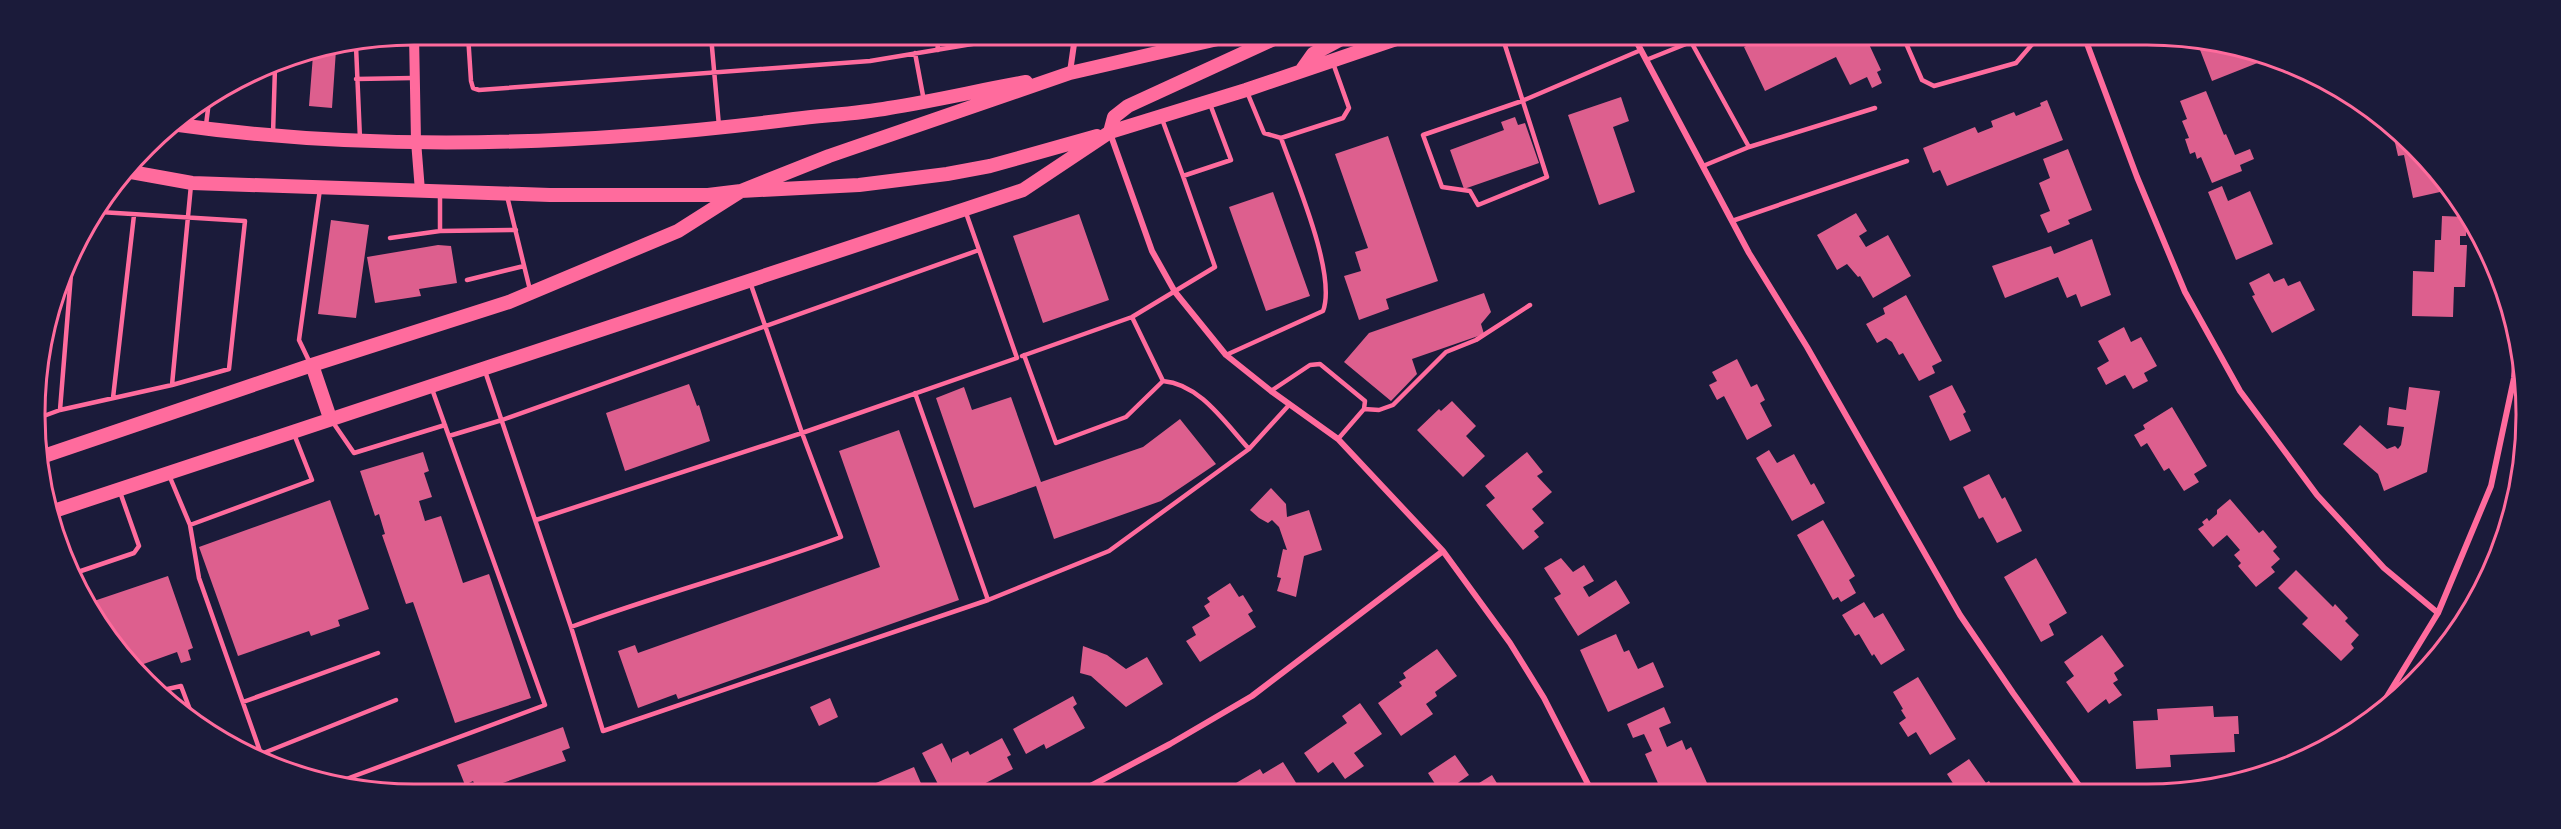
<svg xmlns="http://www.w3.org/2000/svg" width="2561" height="829" viewBox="0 0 2561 829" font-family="Signika,sans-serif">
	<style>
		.green { fill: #2a1e3b }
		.building { fill: #dd5f8e }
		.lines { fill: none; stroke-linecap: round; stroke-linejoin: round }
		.service { stroke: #ff6b9d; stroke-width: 4.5 }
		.minor { stroke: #ff6b9d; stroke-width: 6 }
		.tertiary { stroke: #ff6b9d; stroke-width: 10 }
		.primary { stroke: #ff6b9d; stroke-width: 14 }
		.rim { fill: none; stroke: #ff6b9d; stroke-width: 3 }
	</style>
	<rect width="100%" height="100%" fill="#1b1b3a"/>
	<path class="green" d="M1091 37H1138L1110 45 1091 41Z"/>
	<path class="building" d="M1759 40H1867L1881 70 1877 72 1882 83 1872 88 1867 77 1850 85 1836 57 1765 91 1744 47Z
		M2197 42H2221L2265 60 2212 81Z
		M336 50 332 108 309 106 313 55Z
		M2206 91 2224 135 2226 134 2235 155 2250 149 2254 159 2240 165 2242 171 2212 183 2201 157 2197 159 2195 152 2190 154 2185 139 2189 138 2182 121 2187 119 2180 101Z
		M1621 97 1629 121 1613 127 1635 192 1599 205 1568 115Z
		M2047 100 2063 140 1947 186 1940 170 1933 173 1923 148 1975 127 1978 133 1993 127 1991 121 2014 112 2016 116 2041 106 2040 103Z
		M1515 117 1518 125 1525 123 1539 163 1464 189 1450 150 1504 130 1501 122Z
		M2393 134 2449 190 2413 198 2404 155 2398 156Z
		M1388 136 1438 281 1386 299 1389 309 1359 320 1344 276 1361 271 1355 252 1368 248 1335 154Z
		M2068 149 2092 210 2068 220 2070 224 2048 233 2040 215 2050 211 2039 183 2050 178 2043 159Z
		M2222 186 2228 201 2250 191 2273 244 2236 260 2208 192Z
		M1273 192 1310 296 1266 311 1229 207Z
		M1856 213 1867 231 1859 236 1866 247 1888 235 1911 276 1873 298 1860 276 1858 277 1847 264 1837 270 1817 235Z
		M1079 214 1109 300 1043 323 1013 236Z
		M2442 216 2467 217 2466 236H2460V245H2467L2465 287H2454L2453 317 2412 316 2413 271 2434 272 2435 240H2441Z
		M331 220 369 225 356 318 318 314Z
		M2092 239 2111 295 2081 307 2076 294 2067 298 2058 277 2005 298 1992 266 2051 246 2054 254Z
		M438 245 451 246 457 283 419 289 421 296 375 303 367 257Z
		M2269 273 2274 282 2284 278 2288 286 2300 281 2315 310 2272 333 2252 296 2255 295 2249 283Z
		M1484 293 1491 312 1481 324 1484 334 1412 359 1417 374 1391 401 1344 362 1369 333Z
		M1906 295 1942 361 1932 366 1935 373 1919 381 1903 353 1899 355 1892 342 1886 338 1877 343 1866 324 1885 314 1883 308Z
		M2124 327 2131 342 2141 337 2157 366 2144 373 2148 381 2133 389 2125 375 2106 385 2097 368 2109 361 2098 341Z
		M1737 359 1751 387 1757 384 1765 400 1760 403 1772 426 1747 440 1724 396 1717 400 1709 385 1717 381 1712 372Z
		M689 384 697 406 699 405 710 441 625 471 606 413Z
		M1952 385 1966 412 1963 414 1971 431 1950 441 1929 396Z
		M964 387 972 410 1011 397 1041 482 1143 447 1180 419 1216 464 1161 501 1054 539 1036 486 974 508 936 398Z
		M2409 387 2440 391 2427 472 2384 491 2378 474 2343 444 2360 425 2387 449 2395 446 2398 449 2401 445 2404 427 2387 425 2389 407 2406 410Z
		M1452 401 1476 426 1466 436 1485 456 1463 477 1417 430 1439 409 1441 411Z
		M2172 407 2207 466 2194 474 2199 482 2184 491 2169 468 2164 471 2147 443 2141 447 2134 435 2145 429 2143 425Z
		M899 430 959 600 678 699 676 694 638 708 618 651 635 645 638 653 880 567 839 451Z
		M1769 450 1777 463 1794 454 1811 485 1814 483 1825 503 1792 521 1756 458Z
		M423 452 429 471 424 473 432 497 419 501 425 521 441 516 463 583 489 574 531 698 455 723 413 602 406 604 382 535 385 534 379 514 375 516 360 471Z
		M1527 452 1543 472 1537 476 1552 492 1532 509 1544 523 1534 531 1539 537 1523 550 1486 505 1495 498 1485 486Z
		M1989 474 2002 499 2005 497 2022 531 1997 543 1983 517 1979 519 1963 487Z
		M1271 488 1286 504 1287 517 1309 510 1322 550 1304 556 1296 597 1277 591 1281 578 1277 577 1283 549 1287 550 1279 527 1272 520 1268 523 1259 518 1250 510Z
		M2230 499 2259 533 2263 530 2277 547 2273 551 2280 559 2271 567 2275 572 2256 587 2238 566 2241 563 2234 555 2240 550 2227 535 2213 547 2198 529 2204 525 2202 522 2207 518 2209 521 2217 514V510Z
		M330 500 369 609 338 620 340 626 311 636 309 631 238 656 199 547Z
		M1823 520 1855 576 1849 580 1856 593 1841 602 1838 597 1833 600 1797 535Z
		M1561 558 1573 572 1584 565 1594 581 1583 587 1589 597 1616 580 1630 603 1578 636 1554 598 1561 594 1544 568Z
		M2036 558 2067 613 2049 624 2054 635 2041 642 2004 577Z
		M2296 570 2333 607 2335 604 2348 618 2345 621 2359 635 2351 644 2354 648 2341 661 2302 624 2308 618 2278 588Z
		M168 576 193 648 188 650 191 660 181 663 177 652 138 666 99 626 88 603Z
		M1230 583 1239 597 1243 595 1253 611 1248 614 1256 627 1200 662 1186 641 1196 635 1192 627 1210 616 1204 606 1210 602 1207 598Z
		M1864 602 1874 618 1883 613 1905 650 1881 665 1874 654 1872 656 1859 634 1855 636 1842 615Z
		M1616 634 1624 652 1629 650 1638 669 1653 662 1664 687 1608 712 1580 650Z
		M2102 635 2124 666 2114 673 2118 680 2113 683 2122 695 2109 704 2106 699 2088 713 2066 682 2074 676 2064 662Z
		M1083 646 1107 655 1126 669 1147 657 1163 684 1126 707 1091 676 1080 673Z
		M1437 649 1457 676 1435 692 1437 696 1426 704 1433 714 1401 736 1378 703 1402 686 1399 682 1406 678 1403 673Z
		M1918 677 1956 739 1930 755 1916 732 1908 737 1899 723 1906 718 1901 710 1903 709 1893 692Z
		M1073 696 1077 704 1073 707 1085 728 1046 749 1044 744 1026 754 1013 729Z
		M830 698 838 717 819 726 810 707Z
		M1360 703 1382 734 1354 753 1364 766 1345 779 1333 762 1318 773 1304 753 1347 723 1342 716Z
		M2213 706 2214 717 2238 716 2239 734H2234L2235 752 2170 755 2171 767 2136 769 2133 721 2158 720 2157 709Z
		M1664 707 1671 723 1659 728 1667 747 1682 740 1686 750 1691 747 1707 783 1691 790H1661L1645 754 1652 751 1644 734 1633 738 1627 724Z
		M563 727 570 748 562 751 566 761 491 787H476L473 781 465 785 457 765Z
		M1002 738 1011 755 1007 757 1013 769 974 789H967L964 784 955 788H940L922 753 942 743 952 763V759L968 751 970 755Z
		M1455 755 1469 775 1448 790H1439L1428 773Z
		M1969 759 1986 783 1989 781 1995 791H1958L1947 774Z
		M1283 762 1300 789H1240L1236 783 1260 769 1263 774Z
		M914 767 923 788H864Z
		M1492 775 1501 790H1472L1471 788Z"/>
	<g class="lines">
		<path class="service" d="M468 35 471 81 473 88 479 90 870 61 1014 37
			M711 36 719 126
			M937 37 938 50
			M1503 39 1547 177 1478 205 1470 191 1442 187 1423 135 1522 101 1641 50
			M1690 40 1749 147 1875 108
			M1905 41 1922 80 1934 86 2016 63 2035 41
			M356 46 360 139
			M915 53 924 101
			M1646 60 1691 42
			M273 63 275 67 273 134
			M356 79 413 78
			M1247 92 1264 133 1281 138 1343 118 1349 108 1333 63
			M1162 119 1183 176 1231 160 1210 104
			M206 125 209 101
			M1703 166 1749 147
			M440 194V231L516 230
			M507 196 530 290
			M100 212 245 221 229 369 172 385
			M1732 221 1907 161
			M390 238 440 231
			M467 280 524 266
			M1132 317 1163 381
			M1024 355 1056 443 1126 417 1163 381C1200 384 1225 423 1249 449L1289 405
			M1226 355 1323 311C1337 274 1295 178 1281 138
			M1022 356 1132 317 1215 267 1183 176
			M310 363 299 340 320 189
			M485 371 571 627C660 594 752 570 841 537L802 433 750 282
			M1271 391 1310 365 1320 364 1365 401 1364 409 1338 439
			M915 393 988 600 1109 551 1249 449
			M113 398 134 215
			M1364 409 1379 410 1393 405 1446 352 1476 340 1530 305
			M60 410 172 385 191 185
			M41 417 60 410 73 249
			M332 421 354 453 445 425
			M449 436 502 420 979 250
			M169 475 190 525 312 480 294 434
			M536 520 802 433 1017 358 965 210
			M190 525 199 578 261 754 396 700
			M75 573 134 553 139 546 120 492
			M571 627 603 731 988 600
			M163 690 181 686 192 715
			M243 702 378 653
			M333 784 545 705 432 389"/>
		<path class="minor" d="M1635 39 1749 253 1807 347 1960 615 2013 693 2083 791
			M2086 41 2137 177 2185 292 2240 391 2317 495 2384 568 2438 613
			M1070 72 1075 37
			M1110 133 1152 251 1175 292 1226 355 1271 391 1338 439 1443 551 1510 643 1544 698 1591 790
			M2380 708 2438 613 2491 486 2514 378 2517 336
			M1085 789 1170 744 1252 696 1443 551"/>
		<path class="tertiary" d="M414 35 416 141 420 191"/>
		<path class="primary" d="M1301 71 1313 54 1343 38
			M171 124C375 153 590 145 794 119 825 115 857 114 889 108 935 101 980 90 1026 82
			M1110 132 1114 117 1128 106 1276 38
			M131 172 192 183 550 195H708L741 191 859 185 947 174 990 166 1097 136
			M312 365 330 418
			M44 456 312 365 509 302 678 231 741 191 829 156 1070 73 1222 38
			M48 513 1023 190 1110 132 1246 90 1396 39"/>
	</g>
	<path d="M0 0H2561V829H0ZM414 45H2147A369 369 0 0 1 2516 414V415A369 369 0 0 1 2147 784H414A369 369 0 0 1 45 415V414A369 369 0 0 1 414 45Z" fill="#1b1b3a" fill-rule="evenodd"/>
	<path class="rim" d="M414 45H2147A369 369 0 0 1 2516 414V415A369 369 0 0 1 2147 784H414A369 369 0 0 1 45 415V414A369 369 0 0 1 414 45Z"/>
</svg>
